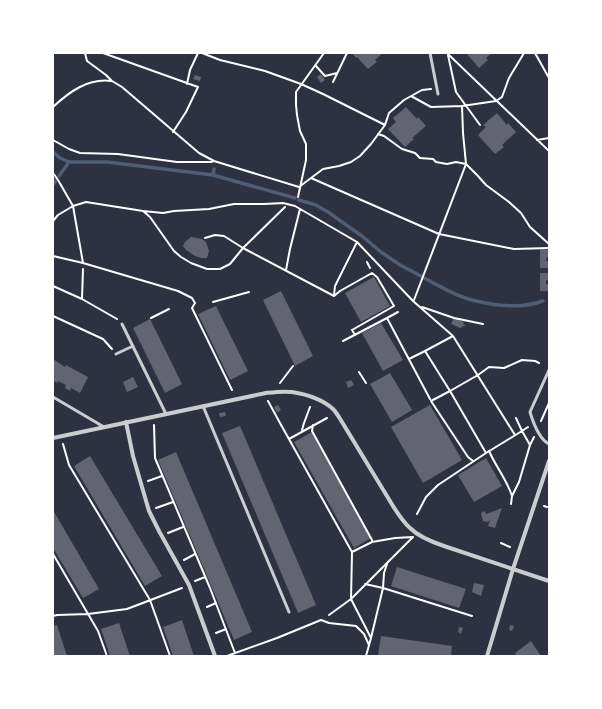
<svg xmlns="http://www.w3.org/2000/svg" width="602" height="709" viewBox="0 0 602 709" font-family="'Source Sans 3',sans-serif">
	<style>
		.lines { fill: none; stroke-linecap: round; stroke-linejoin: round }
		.stream { stroke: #4f5d75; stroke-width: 3.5 }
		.building { fill: #626471 }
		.path { stroke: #fff; stroke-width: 2 }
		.service { stroke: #caccd0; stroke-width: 3 }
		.minor { stroke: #caccd0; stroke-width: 4 }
	</style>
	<rect width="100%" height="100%" fill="#2d3142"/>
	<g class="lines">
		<path class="stream" d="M53 152 60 158 69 162H107L213 175 295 198
			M213 175 214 169
			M59 176 69 162
			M53 185 56 180
			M299 200 316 205 328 212 362 236 381 252 400 265 421 276
			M424 278C440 286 455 296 472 300 495 306 521 309 543 301"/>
	</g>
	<path class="building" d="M352 53H383L375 60 377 62 368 69 357 57 356 58Z
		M466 53H492L486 58 488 60 479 68Z
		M321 74 325 80 321 83 317 77Z
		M195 75 201 77 200 81 193 79Z
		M406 107 417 119 418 117 426 126 412 138 414 139 405 147 388 129 396 122 393 118Z
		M497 113 507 125 508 123 516 132 502 145 504 147 495 154 478 135 486 127 483 125Z
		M191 237 202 239 206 242 209 251 207 258H201L195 256 186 250 183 246 185 242Z
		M540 249 549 250V257H547L546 261H549V268H540Z
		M540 273H549V281L546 280V284H549V291H540Z
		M374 277 390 306 361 322 345 293Z
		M281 291 313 356 295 366 263 300Z
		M216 306 248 371 230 380 198 314Z
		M454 318 464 322 463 324 466 325 460 328 451 324Z
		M150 319 182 384 165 393 133 328Z
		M381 323 403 360 383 371 362 333Z
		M53 359 65 367 66 365 88 377 80 393 71 388 70 391 65 388 66 385 58 381 57 383 53 380Z
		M390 373 412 410 392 422 370 384Z
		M133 377 138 387 127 392 123 382Z
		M351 380 354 385 348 388 346 382Z
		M278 405 281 410 277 413 274 407Z
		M430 405 462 460 423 483 391 427Z
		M225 412 226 416 220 417 219 413Z
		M240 426 316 605 298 613 222 433Z
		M312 432 371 538 354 548 294 442Z
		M176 452 252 632 234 640 158 460Z
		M90 456 162 576 145 586 74 466Z
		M486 458 502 486 474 502 458 475Z
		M502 508 495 528 488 526 490 520 488 522 483 521 481 513 485 511 486 514Z
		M53 510 99 589 83 598 53 548Z
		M397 567 466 589 459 608 391 586Z
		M474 583 484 585 481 596 472 592Z
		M182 620 194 656H173L163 627Z
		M119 623 130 656H110L101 629Z
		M57 625 67 656H53V626Z
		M510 625 514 626 512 631 509 630Z
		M459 627 463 628 461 634 458 632Z
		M381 636 452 646 451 656 378 655Z
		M531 641 541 656H517L515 653Z"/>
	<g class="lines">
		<path class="path" d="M85 53 87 61 106 75 112 81 122 87 199 153 214 161 299 187
			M103 53 198 87 186 112 173 132
			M202 53 220 60 265 71 301 84 323 94 385 125
			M535 53 549 78
			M448 54 549 151
			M448 55 456 92 480 125
			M316 66 325 76 337 73
			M333 82 347 53
			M187 84 190 70 198 53
			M411 96 431 107 462 106
			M53 107C69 92 88 78 111 81
			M378 134 384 136 402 149 415 153 420 158 433 159 436 162 447 164 456 162 466 164 478 176 486 185 509 202 521 213 530 227 549 244
			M53 140 69 149 80 153 118 154 177 162H211L214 161
			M537 140 549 138
			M53 173 58 180 73 206 83 263
			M311 178 439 234 514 249 549 248
			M299 187 323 169 339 166 351 162 360 156 371 144 385 125 389 113 404 100 422 90 431 89
			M298 197 306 160V144L300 131 297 115 296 105V92L324 53
			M143 211 163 213 174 211 209 209 234 204H264L283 203 295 206 357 242 413 301 453 336 515 435
			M53 221 58 215 73 206 86 202 143 211 150 217 174 251 181 257 191 263 207 269H220L230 264 243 248 285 207
			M205 238 215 235 224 236 243 248 334 296
			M53 256 83 263 178 291 192 298 195 303 192 308 232 390
			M367 262 370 268
			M286 270 290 249 300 209
			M53 286 82 299 117 319
			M334 295 335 286 357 242
			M334 296 340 291 372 273 377 277 394 306 352 330 355 335
			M82 299 83 269
			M414 300 466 164 463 133 462 106 496 101 502 97 509 78 524 53
			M213 302 249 292
			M422 307 454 318 483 324
			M53 316 103 339 112 349
			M151 318 169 309
			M387 318 398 312
			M343 341 387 318 430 399
			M425 351 453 336
			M409 359 425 351 450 391 478 375 489 367 504 368 522 360 535 361 539 363
			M359 372 366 383
			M280 383 293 366
			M268 401 280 423 352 552
			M516 418 522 431 528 427
			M541 421 549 403
			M154 425 155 458 210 588 235 653
			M313 425 312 431 372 540V542
			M302 430 304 423 310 407
			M289 439 327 418
			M63 444 69 465 150 600 170 656
			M530 445 534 437
			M148 481 162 476
			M511 504 512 496 519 482 530 445 522 431 486 453 489 451C496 467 507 480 512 496
			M544 506 547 507
			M156 508 173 502
			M417 514 426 497 438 485 486 453 450 391 431 401 468 457 473 461
			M168 533 183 527
			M413 537 351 599 352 552 372 542 395 538Z
			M501 543 510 547
			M53 554 98 631 107 656
			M184 560 195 554
			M195 581 205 577
			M365 584 383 588 384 573 387 564
			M207 607 216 603
			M329 615 351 599 371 638 383 588 472 616
			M53 616 57 615 88 614 127 609 182 588
			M216 633 226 629
			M227 656 277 638 321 620 329 623 356 626 364 634 369 645
			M366 656 371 638"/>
		<path class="service" d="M430 53 438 94
			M122 324 166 414
			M116 354 133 346
			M549 370 530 412C533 422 539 439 549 444
			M53 397 104 427
			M203 406 289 612"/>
		<path class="minor" d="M126 422 133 456 149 511 159 531 189 585 215 656
			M53 438 266 393C275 392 283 391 292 392 305 394 322 399 333 409 336 412 339 417 342 422L393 506C398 514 403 522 410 528 419 537 432 542 444 546L549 581
			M487 656 513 569 549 461"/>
	</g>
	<rect width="602" height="709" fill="none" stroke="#ffffff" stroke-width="108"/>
</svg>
